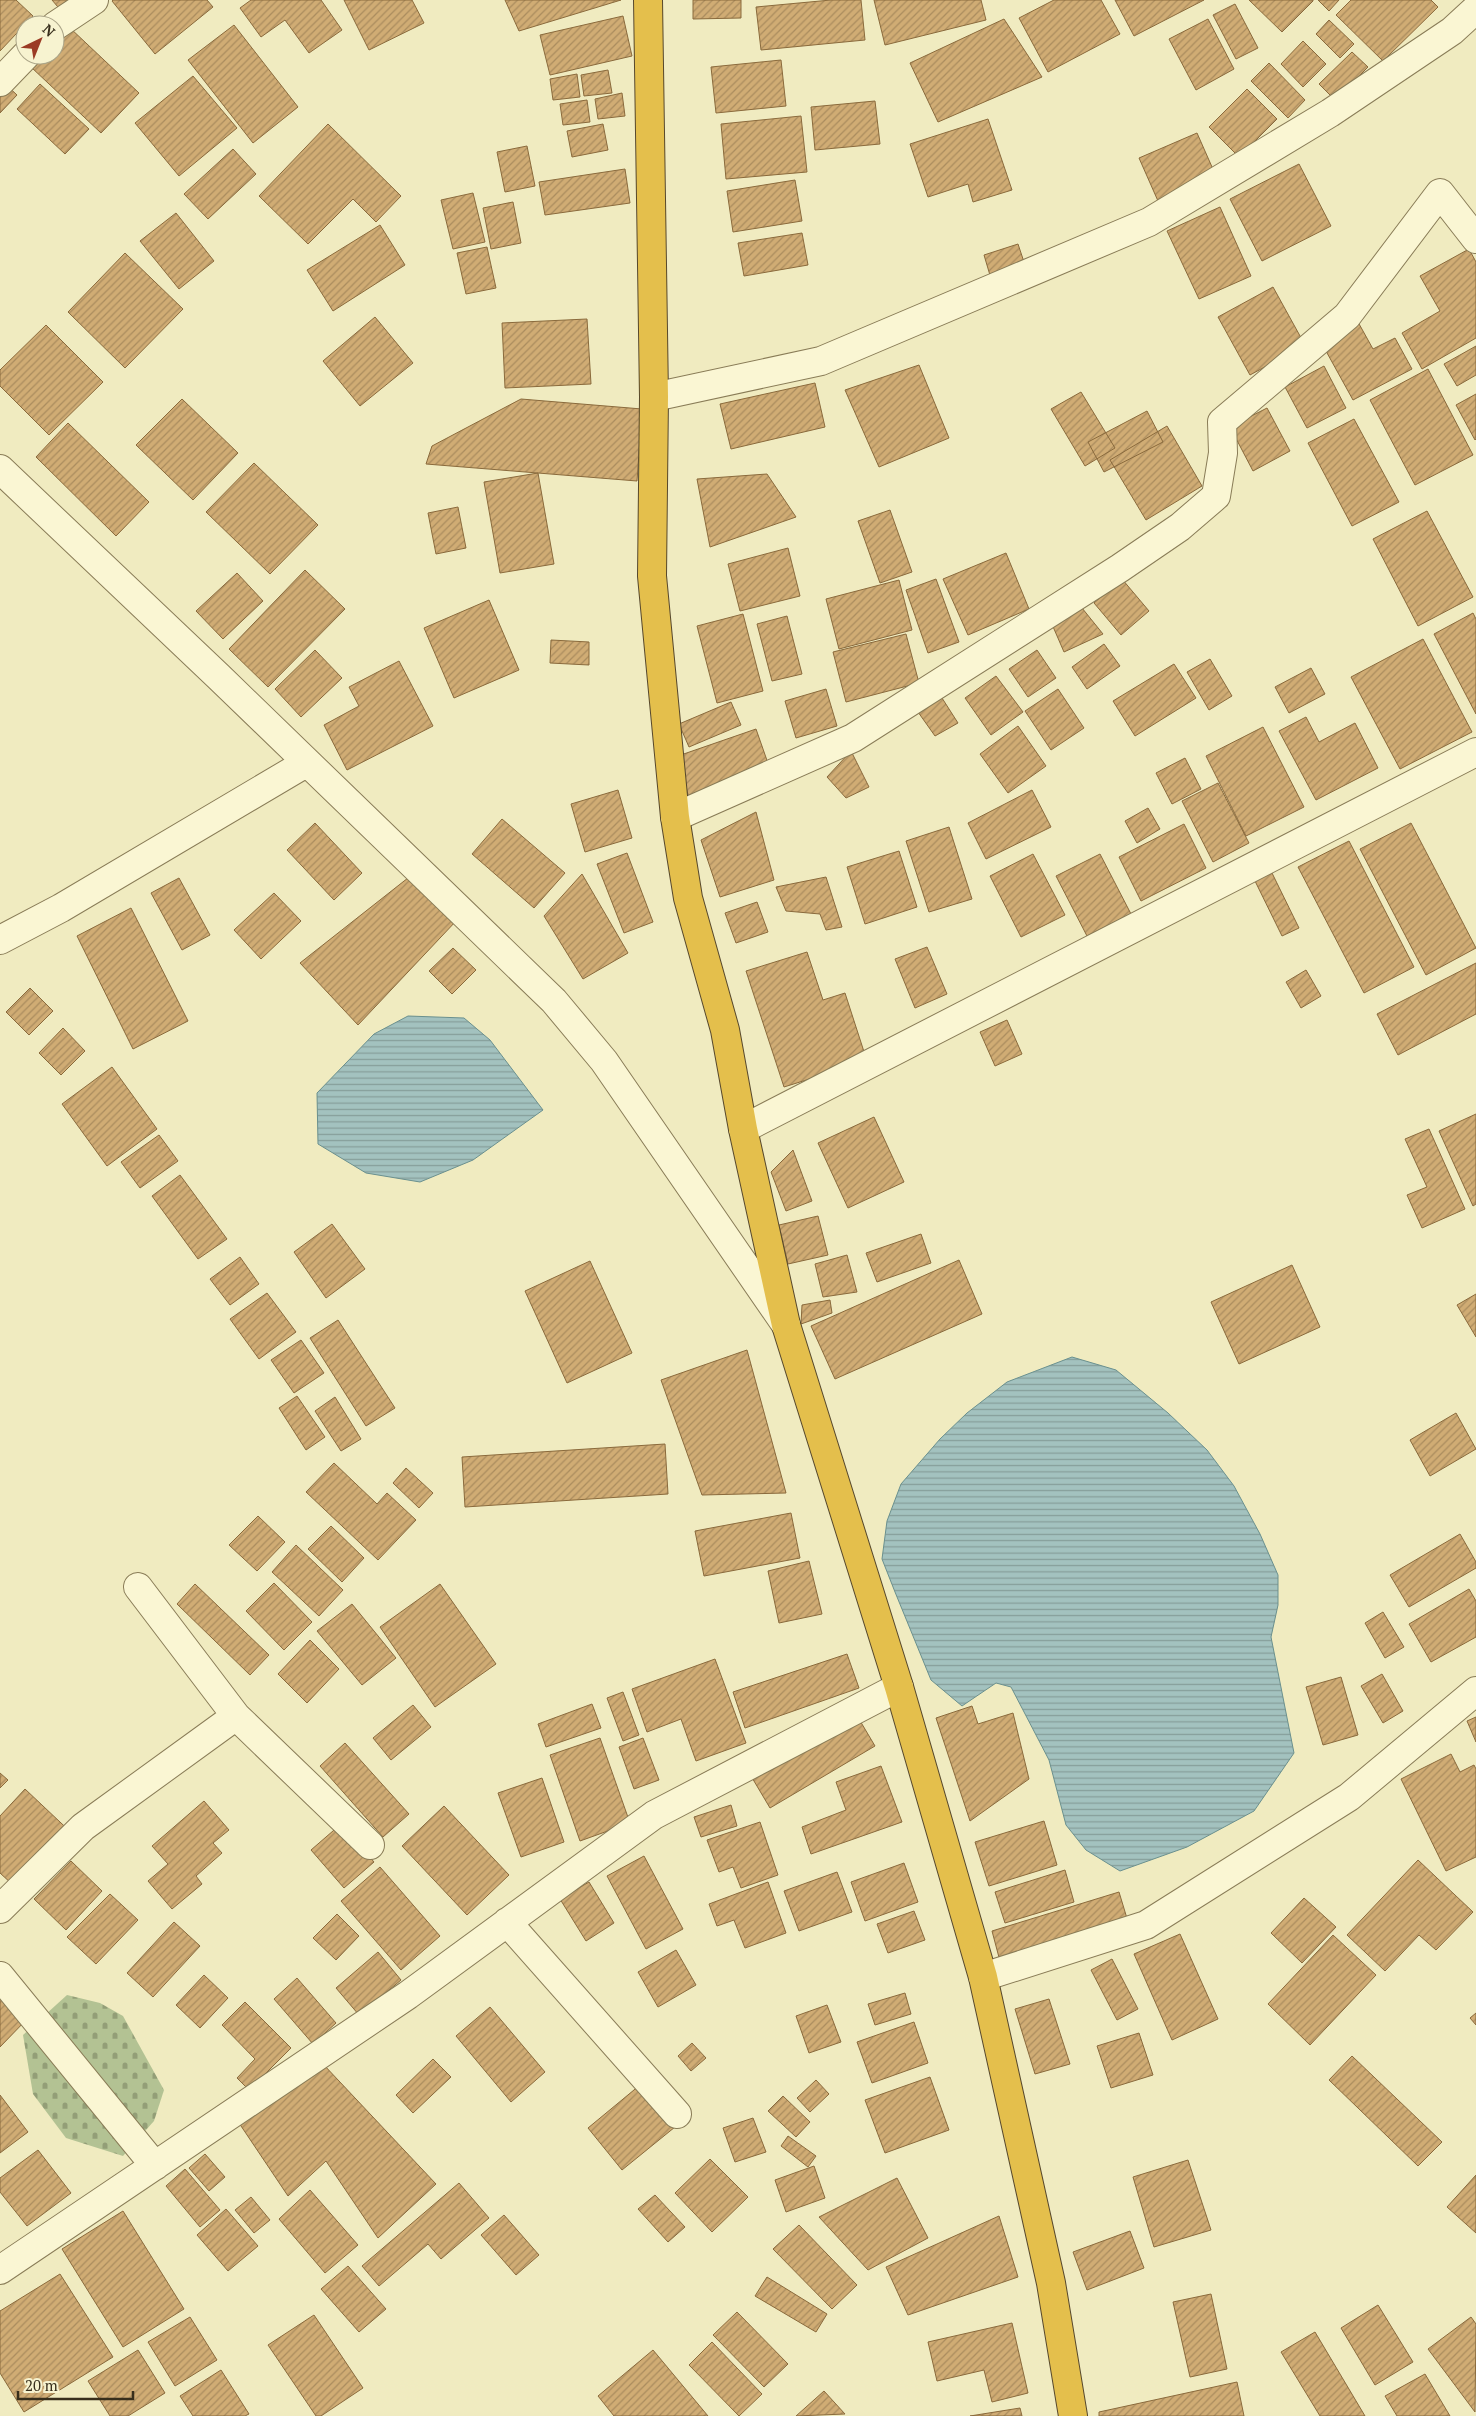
<svg xmlns="http://www.w3.org/2000/svg" width="1476" height="2416" viewBox="0 0 1476 2416" font-family="'PT Serif',serif">
	<style>
		.cemetery { fill: url(#cemetery-stones) }
		.water { fill: url(#water-rules); stroke: #6a908e }
		.building { fill: url(#building-hatch); stroke: #8a6a3c }
		.lines { fill: none; stroke-linecap: round; stroke-linejoin: round }
		.minor-casing { stroke: #897c57; stroke-width: 30 }
		.highway-casing { stroke: #57482c; stroke-width: 30 }
		.minor { stroke: #faf6d3; stroke-width: 28 }
		.highway { stroke: #e4bf4c; stroke-width: 28 }
	</style>
	<defs>
		<pattern id="cemetery-stones" width="16" height="16" patternUnits="userSpaceOnUse" patternTransform="scale(1.25)"><rect width="16" height="16" fill="#b3c293"/><path d="M2 7V4a2 2 0 0 1 4 0v3zM10 15v-3a2 2 0 0 1 4 0v3z" fill="#939e77"/></pattern>
		<pattern id="water-rules" width="6" height="5" patternUnits="userSpaceOnUse" patternTransform="scale(1.25)"><rect width="6" height="5" fill="#a3c2bf"/><path d="M0 2.5h6" fill="none" stroke="#869e9a"/></pattern>
		<pattern id="building-hatch" width="6" height="6" patternUnits="userSpaceOnUse" patternTransform="scale(1.25)"><rect width="6" height="6" fill="#d0ac74"/><path d="M-1 1l2-2M0 6l6-6M5 7l2-2" fill="none" stroke="#aa8c5e"/></pattern>
	</defs>
	<rect width="100%" height="100%" fill="#f0ebc0"/>
	<path class="cemetery" d="M67 1995 100 2003 123 2016 164 2090 154 2121 123 2156 66 2138 33 2094 23 2035Z"/>
	<path class="water" d="M408 1016 464 1018 490 1040 543 1110 473 1160 420 1182 366 1173 318 1144 317 1093 374 1034Z
		M1072 1357 1116 1370 1168 1413 1207 1450 1234 1486 1260 1534 1278 1575V1605L1271 1637 1294 1753 1254 1811 1187 1847 1120 1871 1086 1850 1066 1825 1049 1760 1011 1687 996 1683 962 1706 931 1680 895 1592 882 1559 887 1521 901 1484 940 1439 967 1413 1007 1382Z"/>
	<path class="building" d="M0 0H16L33 16 0 51Z
		M52 0H79L63 13Z
		M113 0H207L213 7 155 54 112 1Z
		M251 0H321L342 30 309 53 285 20 261 37 240 8Z
		M344 0H412L424 23 369 50Z
		M505 0H621L519 31Z
		M693 0H741V18L693 19Z
		M831 0H861L865 40 761 50 756 7Z
		M874 0H981L986 20 885 45Z
		M1054 0H1101L1120 34 1048 72 1019 18Z
		M1115 0H1204L1134 36Z
		M1249 0H1313V1L1282 32Z
		M1318 0H1339L1329 11Z
		M1351 0H1431L1438 7 1383 61 1336 15Z
		M1235 4 1258 48 1236 59 1213 15Z
		M623 16 632 56 550 75 540 35Z
		M1004 19 1042 77 938 122 910 63Z
		M1208 19 1234 69 1196 90 1169 39Z
		M1329 20 1354 44 1340 58 1316 34Z
		M234 25 298 107 253 143 188 60Z
		M69 27 139 93 101 133 31 67 42 55H55V42Z
		M1303 41 1326 64 1303 87 1281 64Z
		M1352 52 1368 67 1335 100 1319 84Z
		M781 60 786 106 716 113 711 67Z
		M1269 63 1305 100 1288 118 1251 81Z
		M608 70 612 93 584 96 581 75Z
		M577 74 580 97 553 100 550 79Z
		M193 76 237 128 179 176 135 123Z
		M0 79 17 95 0 113Z
		M40 84 89 129 65 154 17 109Z
		M1247 89 1277 119 1239 157 1209 127Z
		M622 93 625 116 598 119 595 99Z
		M587 100 590 122 563 125 560 104Z
		M875 101 880 144 815 150 811 107Z
		M801 116 807 172 726 179 721 124Z
		M988 119 1012 190 973 202 968 184 928 197 910 144Z
		M328 124 401 196 376 222 353 199 308 244 259 196Z
		M603 124 608 150 572 157 567 131Z
		M1197 133 1216 176 1158 201 1139 158Z
		M527 146 535 186 505 192 497 152Z
		M233 149 256 174 208 219 184 194Z
		M1299 164 1331 226 1262 261 1230 199Z
		M625 169 630 203 545 215 539 182Z
		M795 180 802 221 733 232 727 191Z
		M473 193 485 242 453 249 441 200Z
		M513 202 521 243 491 249 483 208Z
		M1220 207 1251 276 1199 299 1167 231Z
		M176 213 214 261 179 289 140 241Z
		M380 225 405 265 333 311 307 270Z
		M802 233 808 265 744 276 738 243Z
		M1018 244 1027 271 992 282 984 255Z
		M487 247 496 288 466 294 457 253Z
		M1469 249 1476 262V338L1422 369 1402 333 1440 311 1420 276Z
		M125 253 183 309 125 368 68 312Z
		M1273 287 1305 345 1250 375 1218 317Z
		M375 317 413 363 360 406 323 361Z
		M587 319 591 384 505 388 502 323Z
		M1358 322 1373 349 1395 338 1412 369 1353 400 1321 342Z
		M46 325 103 382 49 435 0 386V370Z
		M1476 346V375L1457 386 1444 364Z
		M919 365 949 438 879 467 845 390Z
		M1324 366 1346 408 1307 428 1285 387Z
		M1428 369 1473 455 1415 485 1370 400Z
		M815 383 825 427 731 449 720 404Z
		M1081 392 1115 448 1085 466 1051 409Z
		M1476 394V439L1475 440 1456 405Z
		M182 399 238 453 193 500 136 445Z
		M521 399 642 409 637 481 426 464 432 446Z
		M1267 408 1290 451 1253 471 1230 427Z
		M1147 411 1163 442 1104 472 1088 442Z
		M1354 419 1399 502 1352 526 1308 443Z
		M68 423 149 502 116 536 36 457Z
		M1167 426 1202 486 1146 520 1110 460Z
		M254 463 318 525 270 574 206 512Z
		M538 473 554 564 500 573 484 482Z
		M767 474 796 517 710 547 697 479Z
		M458 507 466 548 436 554 428 513Z
		M890 510 912 572 880 583 858 521Z
		M1427 511 1473 597 1418 626 1373 539Z
		M788 548 800 596 740 611 728 564Z
		M1006 553 1029 609 968 635 943 579Z
		M305 570 345 609 268 687 229 649Z
		M237 573 263 601 223 639 196 611Z
		M936 579 959 642 928 653 906 590Z
		M1122 579 1149 611 1121 635 1094 603Z
		M899 580 912 630 839 649 826 599Z
		M489 600 519 670 454 698 424 628Z
		M1082 608 1103 634 1064 652 1051 622Z
		M1473 613 1476 619V714L1434 634Z
		M743 614 763 691 717 703 697 626Z
		M787 616 802 674 772 681 757 624Z
		M906 634 919 683 846 702 833 652Z
		M1423 639 1472 732 1400 769 1351 677Z
		M551 640 589 642V665L550 663Z
		M1104 644 1120 666 1087 689 1072 667Z
		M315 650 342 678 301 717 275 689Z
		M1037 650 1056 678 1028 697 1009 669Z
		M1210 659 1232 696 1209 710 1187 672Z
		M399 661 433 726 347 770 324 725 359 706 349 687Z
		M1174 664 1196 698 1135 736 1113 701Z
		M1311 668 1325 694 1289 713 1275 687Z
		M996 676 1023 712 991 735 965 698Z
		M826 689 837 726 796 738 785 701Z
		M1058 689 1084 728 1051 750 1025 711Z
		M942 698 958 723 935 736 918 712Z
		M731 702 741 725 689 747 679 724Z
		M1306 717 1319 742 1355 723 1378 768 1316 800 1279 731Z
		M1018 726 1046 766 1008 793 980 754Z
		M1263 727 1304 807 1246 836 1206 756Z
		M756 729 770 769 689 797 675 757Z
		M851 751 869 787 846 798 827 777Z
		M1185 758 1201 789 1172 804 1156 773Z
		M1218 783 1249 843 1213 862 1182 801Z
		M618 790 632 838 585 852 571 804Z
		M1032 790 1051 827 986 859 968 823Z
		M1148 808 1160 829 1137 843 1125 821Z
		M756 812 774 880 720 897 701 840Z
		M502 819 565 873 534 908 472 854Z
		M315 823 362 873 334 900 287 850Z
		M1411 823 1476 948 1426 975 1360 849Z
		M1184 824 1206 868 1141 901 1119 857Z
		M949 827 972 899 929 912 906 841Z
		M1349 841 1414 967 1364 993 1298 867Z
		M899 851 917 907 865 924 847 867Z
		M627 853 653 922 624 933 597 864Z
		M1033 854 1065 915 1021 937 990 876Z
		M1100 854 1131 914 1087 936 1056 876Z
		M1272 873 1299 928 1282 936 1255 881Z
		M413 874 457 920 358 1025 300 963Z
		M582 874 628 953 583 979 544 916Z
		M826 877 842 927 826 930 820 914 786 911 776 887Z
		M179 878 210 935 182 950 151 893Z
		M274 893 301 921 261 959 234 930Z
		M757 902 768 932 736 943 725 913Z
		M131 908 188 1021 133 1049 77 936Z
		M927 947 947 994 915 1008 895 959Z
		M453 948 476 970 452 994 429 971Z
		M807 952 823 1000 845 993 867 1061 784 1087 746 971Z
		M1476 963V1014L1398 1055 1377 1014Z
		M1306 970 1321 996 1301 1008 1286 982Z
		M30 988 53 1011 29 1035 6 1012Z
		M1007 1020 1022 1054 995 1066 980 1032Z
		M63 1028 85 1051 61 1075 39 1053Z
		M112 1067 157 1129 107 1166 62 1104Z
		M1476 1114V1204L1473 1206 1439 1131Z
		M874 1117 904 1182 848 1208 818 1143Z
		M1429 1129 1465 1209 1422 1228 1407 1195 1427 1187 1405 1139Z
		M159 1135 178 1161 140 1188 121 1162Z
		M793 1150 812 1201 786 1211 771 1172Z
		M180 1175 227 1239 198 1259 152 1196Z
		M818 1216 828 1255 788 1264 779 1225Z
		M332 1224 365 1269 326 1298 294 1252Z
		M921 1234 931 1263 877 1282 866 1253Z
		M847 1255 857 1292 823 1297 815 1264Z
		M240 1257 259 1284 230 1305 210 1279Z
		M959 1260 982 1314 835 1379 811 1326Z
		M590 1261 632 1353 567 1383 525 1291Z
		M1292 1265 1320 1327 1239 1364 1211 1302Z
		M267 1293 296 1332 259 1359 230 1319Z
		M1476 1294V1337L1457 1305Z
		M830 1300 832 1313 801 1324 802 1305Z
		M338 1320 395 1408 366 1426 310 1338Z
		M301 1340 324 1373 294 1393 271 1360Z
		M747 1350 786 1493 702 1495 661 1380Z
		M297 1396 325 1437 306 1450 279 1408Z
		M335 1397 361 1439 341 1451 315 1411Z
		M1456 1413 1476 1449 1430 1476 1410 1440Z
		M665 1444 668 1494 465 1507 462 1457Z
		M334 1463 377 1504 387 1493 416 1520 378 1560 306 1492Z
		M406 1468 433 1493 419 1508 393 1483Z
		M791 1513 800 1558 704 1576 695 1531Z
		M258 1516 285 1542 257 1571 229 1545Z
		M331 1526 364 1558 342 1582 308 1549Z
		M1460 1534 1476 1562V1568L1409 1607 1390 1575Z
		M296 1545 343 1590 319 1616 272 1572Z
		M809 1561 822 1614 779 1623 768 1571Z
		M274 1583 312 1622 284 1650 246 1611Z
		M195 1584 269 1655 250 1675 177 1604Z
		M440 1584 496 1664 435 1707 380 1627Z
		M1469 1589 1476 1601V1637L1431 1662 1409 1624Z
		M352 1604 396 1658 362 1685 317 1631Z
		M1383 1612 1404 1647 1385 1658 1365 1623Z
		M310 1640 339 1669 307 1703 278 1674Z
		M847 1654 859 1688 745 1728 733 1692Z
		M715 1659 746 1743 696 1761 681 1719 647 1732 632 1689Z
		M1382 1674 1403 1711 1383 1723 1361 1686Z
		M1341 1677 1358 1735 1323 1745 1306 1687Z
		M623 1692 639 1735 623 1741 607 1698Z
		M592 1704 601 1728 546 1747 538 1724Z
		M413 1705 431 1727 391 1760 373 1738Z
		M972 1706 978 1724 1013 1713 1029 1779 970 1821 936 1718Z
		M856 1714 875 1746 770 1808 751 1776Z
		M1476 1717V1742L1467 1721Z
		M600 1738 630 1823 580 1841 550 1755Z
		M643 1738 659 1780 634 1789 619 1747Z
		M345 1743 409 1814 383 1837 320 1766Z
		M1451 1754 1460 1772 1474 1765 1476 1769V1857L1446 1871 1401 1779Z
		M881 1766 902 1822 811 1854 802 1827 846 1810 836 1782Z
		M0 1773 8 1780 0 1788Z
		M542 1778 564 1842 521 1857 498 1793Z
		M25 1789 78 1839 25 1896 0 1873V1816Z
		M204 1801 229 1830 213 1843 222 1853 196 1876 202 1884 172 1909 148 1881 168 1864 152 1846Z
		M731 1805 737 1826 701 1837 694 1817Z
		M444 1806 509 1875 467 1915 402 1846Z
		M1044 1821 1057 1865 989 1886 975 1842Z
		M760 1822 778 1875 741 1888 733 1867 719 1872 707 1840Z
		M341 1824 374 1862 344 1888 311 1850Z
		M644 1856 683 1929 646 1949 607 1876Z
		M1418 1860 1473 1912 1436 1950 1419 1935 1385 1971 1347 1935Z
		M71 1861 102 1891 66 1930 34 1899Z
		M904 1863 918 1902 865 1921 851 1882Z
		M380 1867 440 1936 401 1970 341 1901Z
		M1065 1870 1074 1902 1005 1923 995 1892Z
		M837 1872 852 1912 799 1931 784 1891Z
		M589 1882 614 1923 586 1941 560 1899Z
		M768 1882 786 1933 745 1948 734 1920 717 1926 709 1904Z
		M1119 1892 1129 1925 1001 1965 992 1931Z
		M110 1894 138 1920 96 1964 67 1937Z
		M1304 1898 1336 1927 1302 1963 1271 1933Z
		M914 1911 925 1940 888 1953 877 1924Z
		M337 1914 359 1936 336 1960 313 1938Z
		M174 1922 200 1946 153 1997 127 1973Z
		M1180 1934 1218 2019 1172 2040 1134 1954Z
		M1333 1935 1376 1975 1310 2045 1268 2004Z
		M676 1950 696 1985 658 2007 638 1972Z
		M378 1952 401 1980 359 2015 336 1988Z
		M1112 1959 1138 2009 1117 2020 1091 1970Z
		M204 1975 228 1998 200 2028 176 2005Z
		M297 1978 336 2023 313 2044 274 1999Z
		M0 1991 28 2018 0 2047Z
		M905 1993 911 2014 875 2025 868 2004Z
		M1049 1999 1070 2064 1035 2074 1015 2009Z
		M245 2002 291 2048 249 2090 237 2078 255 2059 222 2025Z
		M827 2005 841 2042 809 2053 796 2016Z
		M490 2007 545 2072 511 2102 456 2036Z
		M1476 2013V2025L1470 2018Z
		M914 2022 928 2063 872 2083 857 2042Z
		M1139 2033 1153 2075 1111 2088 1097 2046Z
		M692 2043 706 2058 691 2071 678 2056Z
		M1352 2056 1442 2142 1418 2166 1329 2080Z
		M433 2059 451 2077 413 2113 396 2095Z
		M323 2064 436 2184 378 2238 326 2161 288 2196 239 2123Z
		M930 2077 949 2130 885 2153 865 2100Z
		M816 2080 829 2094 810 2112 797 2098Z
		M640 2085 675 2127 622 2170 588 2128Z
		M0 2095 28 2132 0 2153Z
		M783 2096 810 2122 796 2137 768 2111Z
		M753 2118 766 2152 735 2162 723 2128Z
		M788 2136 816 2156 808 2167 781 2146Z
		M38 2150 71 2193 27 2226 0 2192V2178Z
		M205 2154 225 2177 209 2191 189 2168Z
		M710 2159 748 2197 712 2232 675 2193Z
		M1188 2160 1211 2230 1154 2247 1133 2177Z
		M814 2166 825 2198 786 2212 775 2180Z
		M185 2169 220 2210 200 2227 166 2186Z
		M1476 2175V2233L1447 2207Z
		M897 2178 928 2238 868 2270 819 2217Z
		M459 2183 489 2218 441 2259 428 2244 379 2286 362 2266Z
		M310 2190 358 2245 325 2273 279 2219Z
		M655 2195 685 2227 668 2242 638 2209Z
		M251 2197 270 2220 254 2233 235 2210Z
		M226 2209 258 2246 228 2271 197 2235Z
		M123 2211 184 2309 123 2347 62 2249Z
		M504 2215 539 2255 516 2275 481 2235Z
		M999 2216 1018 2277 908 2315 886 2267Z
		M799 2225 857 2285 832 2309 773 2249Z
		M1130 2231 1144 2268 1087 2290 1073 2252Z
		M348 2266 386 2309 359 2332 321 2289Z
		M60 2274 113 2357 24 2412 0 2373V2311Z
		M767 2277 827 2314 816 2332 755 2296Z
		M1211 2294 1227 2369 1190 2377 1173 2302Z
		M1378 2305 1413 2362 1375 2385 1341 2328Z
		M737 2312 788 2364 764 2387 713 2335Z
		M314 2315 363 2388 321 2416H316L268 2345Z
		M190 2317 217 2360 175 2386 148 2342Z
		M1471 2317 1476 2324 1475 2412 1428 2349Z
		M1012 2323 1028 2393 992 2402 984 2370 937 2381 928 2342Z
		M1315 2332 1365 2416H1320L1281 2352Z
		M712 2342 762 2394 739 2416 689 2365Z
		M138 2350 165 2393 128 2416H110L88 2381Z
		M653 2350 708 2416H614L598 2396Z
		M221 2370 249 2414 245 2416H193L180 2396Z
		M1425 2374 1450 2416H1397L1385 2396Z
		M1237 2382 1244 2416H1099V2412Z
		M824 2391 845 2414 796 2416Z
		M1020 2408 1022 2416H970Z"/>
	<g class="lines">
		<g class="minor-casing">
			<path id="minor" d="M55 26 94 0
				M0 82 26 55
				M654 397 821 361 1149 222 1330 113 1452 31 1476 9
				M0 469 219 677 554 1001 604 1061 786 1325
				M675 817 853 738 1120 568 1180 527 1216 496 1223 453 1222 422 1347 316 1440 193 1476 239
				M0 940 61 908 306 763
				M743 1129 1476 752
				M138 1587 236 1716 370 1845
				M0 1909 83 1827 236 1716
				M507 1922 677 2114
				M0 1976 155 2166
				M983 1977 1146 1925 1349 1797 1476 1691
				M0 2270 408 1995 654 1815 899 1687"/>
		</g>
		<g class="highway-casing">
			<path id="highway" d="M648 0 654 397 652 576 675 817 688 898 725 1030 743 1129 786 1325 899 1687 983 1977 1051 2283 1073 2416"/>
		</g>
		<use href="#minor" class="minor"/>
		<use href="#highway" class="highway"/>
	</g>
	<g transform="translate(40 40) rotate(43)"><circle r="24" fill="#f7f3d0" stroke="#aba588"/>
	<path d="M0-4L9 19L0 12L-9 19Z" fill="#9b3b24"/>
	<text y="-8" font-size="14" font-weight="bold" text-anchor="middle" fill="#382f1c">N</text>
	</g>
	<path d="M18 2391v8h115v-8" fill="none" stroke="#382f1c" stroke-width="2.5"/>
	<text x="25" y="2391" font-size="15" fill="#382f1c" stroke="#f7f3d0" stroke-width="4" paint-order="stroke">20 m</text>
</svg>
